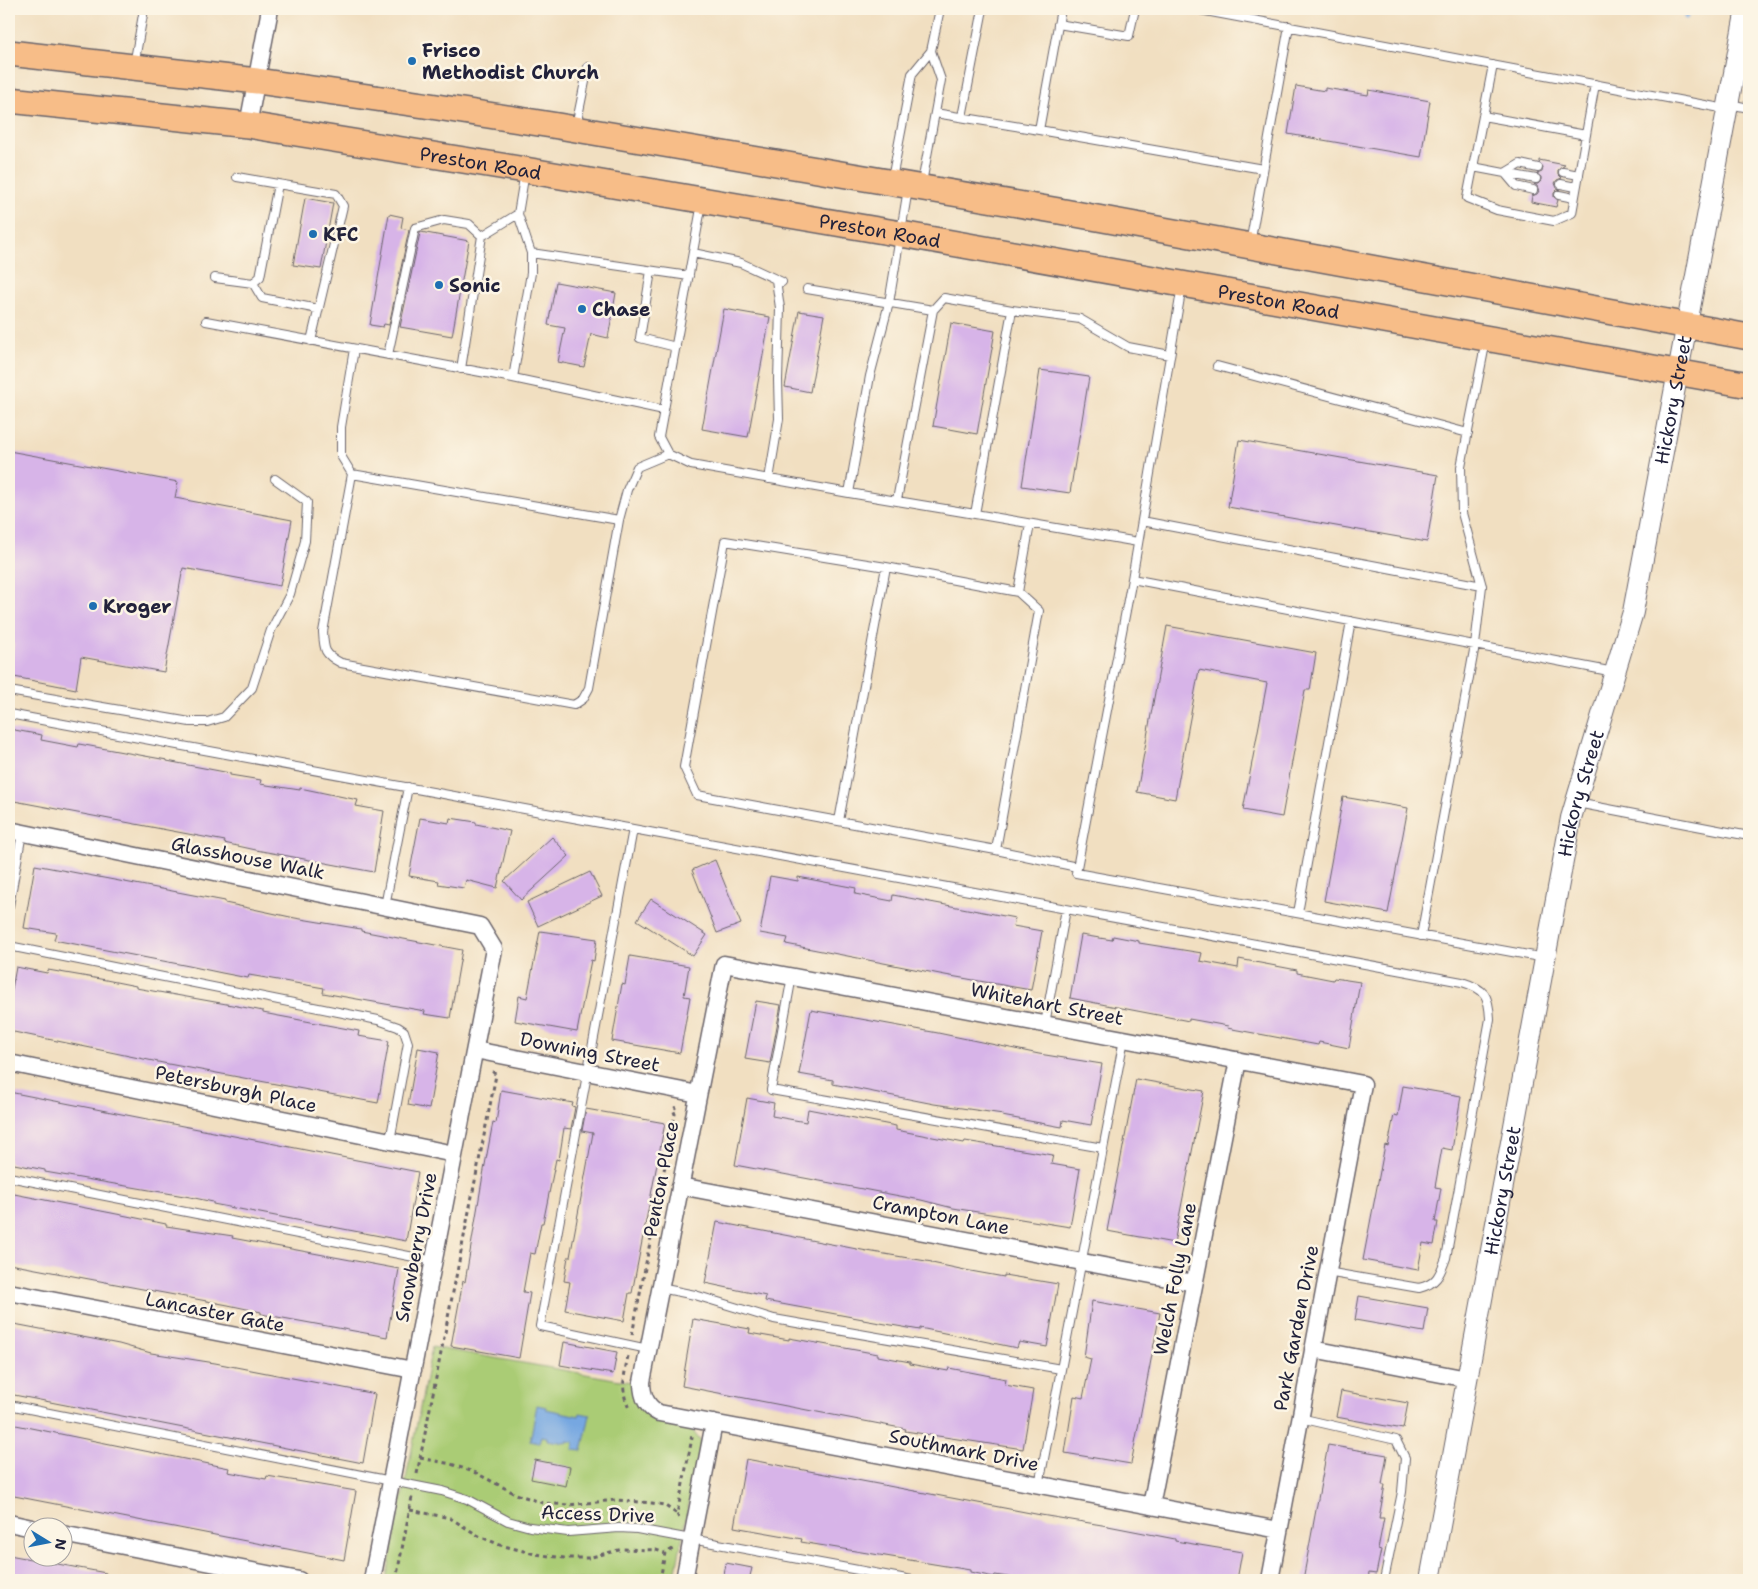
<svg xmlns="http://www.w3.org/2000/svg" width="1758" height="1589" viewBox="0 0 1758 1589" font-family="'Shantell Sans',sans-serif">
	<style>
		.green { fill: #aacc75; stroke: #667758 }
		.water { fill: #76a7e1; stroke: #4c648e }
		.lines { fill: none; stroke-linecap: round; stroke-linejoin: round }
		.stream { stroke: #76a7e1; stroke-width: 5 }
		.building { fill: #d7b4e8 }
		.service-casing { stroke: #6a646a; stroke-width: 10 }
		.minor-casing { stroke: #6a646a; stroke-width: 19 }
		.tertiary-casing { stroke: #6a646a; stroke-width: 22 }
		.primary-casing { stroke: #6a646a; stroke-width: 28 }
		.path { stroke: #6a646a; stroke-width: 3; stroke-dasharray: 4 4; stroke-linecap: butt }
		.service { stroke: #fff; stroke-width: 8 }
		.minor { stroke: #fff; stroke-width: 16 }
		.tertiary { stroke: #fff; stroke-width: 20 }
		.primary { stroke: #f7bd88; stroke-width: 25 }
		.poi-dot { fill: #1f6fb2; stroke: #fcf5e5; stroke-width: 2 }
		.labels { text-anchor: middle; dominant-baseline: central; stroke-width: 5; stroke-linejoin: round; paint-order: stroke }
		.poi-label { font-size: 19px; font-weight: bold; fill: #22223b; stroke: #fcf5e5; text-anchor: start }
		.street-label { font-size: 19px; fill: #22223b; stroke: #fcf5e5 }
	</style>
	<rect width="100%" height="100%" fill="#fcf5e5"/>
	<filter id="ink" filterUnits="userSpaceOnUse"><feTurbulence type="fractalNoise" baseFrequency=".02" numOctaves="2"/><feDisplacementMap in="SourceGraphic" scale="10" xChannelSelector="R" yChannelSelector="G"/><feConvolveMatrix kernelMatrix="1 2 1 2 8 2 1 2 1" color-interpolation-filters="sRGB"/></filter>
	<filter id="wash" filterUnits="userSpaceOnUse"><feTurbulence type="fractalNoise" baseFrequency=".0096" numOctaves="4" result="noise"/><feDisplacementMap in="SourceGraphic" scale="20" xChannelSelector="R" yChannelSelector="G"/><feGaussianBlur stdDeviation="1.12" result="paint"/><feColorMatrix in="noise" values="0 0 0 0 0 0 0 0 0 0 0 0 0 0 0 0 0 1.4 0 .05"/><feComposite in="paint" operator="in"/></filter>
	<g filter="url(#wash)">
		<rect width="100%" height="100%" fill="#f1dfc1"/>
		<path class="green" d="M432 1347 631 1382C640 1420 657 1420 690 1427L701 1442 674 1580H386Z"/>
		<path class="water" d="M537 1405 546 1407V1409L579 1416 580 1413 590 1415 582 1451 573 1450 574 1442 567 1441 566 1443 547 1440V1437L541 1436 539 1443 530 1441Z"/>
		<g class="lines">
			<path class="stream" d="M1686 17 1691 9"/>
		</g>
		<g id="blocks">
			<path class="building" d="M1296 86 1325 91V88L1368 95 1369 90 1430 101 1421 157 1288 134Z
				M1539 160 1565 165 1558 170V174L1562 178 1557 180 1555 183 1557 188 1560 189 1557 190 1554 193V197L1558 200 1556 207 1531 202 1532 196 1537 194 1539 191 1537 186 1534 184H1538L1541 181V177L1537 174 1542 172 1543 167 1539 162Z
				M305 198 333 203 321 269 293 265Z
				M389 214 403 217 401 228 409 230 389 325 384 324 383 327 370 325Z
				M421 232 469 241 452 336 400 327 420 233Z
				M556 282 616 293 608 338 591 334 584 367 558 362 565 328 548 325Z
				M724 309 770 317 748 437 702 429Z
				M799 311 824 315 810 392 785 387Z
				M951 323 995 331 977 434 933 426Z
				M1040 370 1089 377 1070 493 1022 486Z
				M1239 440 1438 475 1427 542 1228 507Z
				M9 451 178 482 175 498 292 520 280 586 183 568 164 672 81 657 76 689 9 676 14 644 9 643Z
				M1167 626 1316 653 1310 690H1305L1282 817 1243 810 1267 683 1199 670 1175 799 1137 792Z
				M9 729 42 735 41 740 78 747 79 744 167 760V761L230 773V775L261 780 260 784 300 790V788L358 800 356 806 384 811 374 872 256 850 224 843 225 841 9 800Z
				M1343 797 1408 808 1388 913 1324 901Z
				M420 818 449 823 450 818 476 822V824L510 831 497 888 466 880 464 888 438 884 439 881 409 876Z
				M552 837 569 856 521 900 504 881Z
				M715 860 741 924 717 933 692 870Z
				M35 865 225 901V903L295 918 361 929V931L462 950 450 1018 424 1014 425 1011 323 993 324 988 249 975 248 978 222 973 189 966 54 940 56 933 24 928Z
				M590 872 602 896 538 926 527 902Z
				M770 876 798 881V877L856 888 855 894 892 901 893 895 1015 918 1013 926 1042 931 1031 990 945 975 786 944 788 938 760 933Z
				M651 899 707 935 693 956 637 920Z
				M540 931 597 939 594 961 591 960 577 1032 515 1021 519 996 527 998Z
				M1081 935 1112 940 1113 936 1139 941V943L1202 953 1200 961 1238 968 1239 959 1297 970V973L1333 980 1334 978 1360 982 1349 1048 1319 1042 1318 1045 1227 1028 1228 1026 1189 1019V1021L1070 998Z
				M630 956 689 966 684 996 690 997 680 1053 612 1041 622 984 625 985Z
				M16 967 47 973 48 970 106 980 136 986V988L232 1005 263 1011V1013L359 1031 358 1036 389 1041 378 1103 163 1063 9 1031V1006Z
				M756 1001 781 1005 770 1063 745 1059Z
				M811 1010 938 1033 1039 1054 1102 1064 1091 1125 1063 1120 1062 1127 1002 1116 1003 1114 934 1104 833 1084V1080L799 1074Z
				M418 1048 439 1052 429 1109 408 1105Z
				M1136 1079 1204 1091 1174 1243 1107 1231Z
				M1403 1086 1461 1096 1452 1150 1442 1148 1435 1187 1441 1188 1435 1222H1438L1434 1245 1423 1243 1418 1270 1363 1260 1385 1145 1388 1146 1394 1115 1398 1116Z
				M501 1090 573 1103 572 1106 575 1107 571 1129 564 1128 559 1160 556 1159 543 1223H541L535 1254 530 1253 523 1292 530 1293 519 1358 451 1346 463 1281 465 1282 482 1181 493 1122 496 1123Z
				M9 1092 418 1172 406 1241 213 1204V1202L190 1197 45 1172V1170L9 1163Z
				M747 1098 774 1103 772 1116 806 1122 808 1109 896 1126V1130L964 1143 965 1141 1053 1155 1051 1164 1080 1169 1070 1227 953 1208 921 1200 735 1165Z
				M586 1109 665 1123 632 1293H629L624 1321 565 1310 570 1282 564 1281 568 1257H570L593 1133 582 1131Z
				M9 1193 132 1217 166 1224V1226L233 1236 232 1238 399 1269 387 1337 261 1314V1312L228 1305 9 1264Z
				M717 1222 867 1251 932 1262V1263L965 1270 1004 1277V1275L1058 1284 1047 1347 1019 1342 1017 1348 920 1328V1330L863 1320V1319L765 1301 766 1296 705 1283Z
				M1359 1296 1428 1308 1424 1332 1355 1320Z
				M1092 1301 1160 1313 1131 1464 1065 1453 1074 1396 1083 1398 1091 1359 1084 1357Z
				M693 1319 750 1329 749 1333 789 1340V1338L878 1354V1356L910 1362V1364L948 1371 949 1368 1006 1379 1005 1385 1033 1390 1023 1449 905 1431 906 1429 682 1386Z
				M9 1323 119 1344 151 1353 215 1363 375 1394 363 1463 9 1394Z
				M564 1342 617 1352 613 1374 560 1365Z
				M1341 1391 1408 1403 1403 1429 1336 1417Z
				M11 1424 229 1468 228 1472 266 1479 267 1476 356 1491 344 1560 9 1495V1437Z
				M1328 1445 1387 1455 1382 1485H1385L1379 1518H1384L1378 1549 1381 1550 1376 1574 1369 1573 1368 1580H1303Z
				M746 1459 1041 1515 1108 1526 1175 1539V1541L1242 1552 1237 1580H1027L995 1575 994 1577 970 1572V1570L801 1542 802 1539 734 1527Z
				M535 1460 570 1467 566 1486 531 1479Z
				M9 1555 106 1573V1580H9Z
				M726 1563 752 1568 749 1580H723Z"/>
		</g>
	</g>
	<g filter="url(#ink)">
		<use href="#blocks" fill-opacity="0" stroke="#6a646a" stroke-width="1"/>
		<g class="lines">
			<g class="service-casing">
				<path id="service" d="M1061 9 1039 130 1263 169
					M1195 9 1726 109
					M1058 24 1129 36 1135 9
					M134 65 144 9
					M1493 65 1467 198 1497 210 1554 221 1572 213 1595 84
					M1729 104 1749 108
					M935 113 1039 130
					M1483 116 1586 135
					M962 117 983 9
					M576 126 588 67
					M1473 167 1536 179
					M1563 172 1579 175
					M237 177 336 194 343 206 311 341
					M892 179 912 74 931 51 940 9
					M922 183 941 80 931 51
					M1561 184 1576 187
					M1533 190 1516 186 1505 173 1520 164 1538 168
					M1559 195 1574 198
					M702 203 659 437 668 454 691 465 849 493 870 376 889 303 908 189
					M482 236 518 214
					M1250 244 1289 26
					M531 253 689 276
					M693 253 741 263 782 282
					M651 271 640 338 676 347
					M215 278 253 283 260 277 278 184
					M253 283 262 298 318 309
					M1182 286 1132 579 1614 672
					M807 289 933 310 944 298 1012 310 975 514 849 493
					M1012 310 1080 319 1128 347 1170 355
					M206 321 513 378 664 410
					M388 355 415 228 444 220 469 224 482 236 461 369
					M1217 366 1468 433
					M513 378 531 273V253L518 214 525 172
					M352 474 341 456V427L354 349
					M769 479 779 419 778 380 780 308 776 280
					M897 500 933 310
					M975 514 1138 542
					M619 520 352 474 323 632C324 650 324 654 341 663L574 705 583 699 589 688 619 520 627 490 637 467 668 454
					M1142 521 1482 586 1475 645 1421 936
					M1030 524 1018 592 886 567 725 541 684 767 697 795 996 850 1077 867
					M1132 579 1076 873 1545 958
					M1482 586 1462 513 1461 467 1486 340
					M9 691 190 722H207L224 717 252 688 271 630 290 594 305 541 307 502 275 479
					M9 714 633 829
					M1577 803 1749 836
					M839 821 886 567
					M996 850 1039 611 1018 592
					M9 906 22 833
					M385 906 408 787
					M1298 913 1351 621
					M9 946 378 1020 398 1027 404 1031 408 1043 390 1141
					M792 976 771 1090 1103 1148
					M1045 1024 1066 909
					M9 1177 434 1261
					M660 1288 695 1295 774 1319 1061 1369
					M648 1349 540 1326 633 829 1462 982C1485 989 1489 995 1490 1019L1446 1258C1440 1274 1437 1284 1419 1288L1327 1272
					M9 1405 442 1491 467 1499 508 1521 530 1527 568 1532 619 1528 637 1529 912 1580
					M1300 1418 1396 1440 1405 1458 1402 1492 1384 1580
					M1039 1485 1124 1039"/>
			</g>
			<g class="minor-casing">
				<path id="minor" d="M248 125 270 9
					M9 830 480 926 494 949 372 1580
					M475 1050 698 1094
					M9 1063 454 1154
					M680 1186 1194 1283
					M9 1292 413 1370
					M1313 1349 1467 1379
					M1151 1506 1238 1060
					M9 1523 32 1528
					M62 1534 299 1580
					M684 1580 714 1423
					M1270 1580 1363 1084 724 964 642 1382C642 1395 646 1407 659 1413L1279 1530"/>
			</g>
			<g class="tertiary-casing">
				<g id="tertiary">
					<path id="s1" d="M1430 1580 1571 818 1633 612 1746 9"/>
				</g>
			</g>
			<g class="primary-casing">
				<g id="primary">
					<path d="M9 53 257 81 424 105 558 126 1059 211 1749 337"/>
					<path id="s2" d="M9 100 248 125 525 170 901 234 1749 385"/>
				</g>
			</g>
			<path class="path" d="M632 1335 675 1114 673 1109 676 1107
				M628 1356C624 1375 620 1393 630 1410
				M420 1458 451 1464 476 1473 516 1494 543 1503 568 1505 616 1500 652 1503 664 1505 677 1514
				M417 1474 496 1075 491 1070
				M410 1510 450 1518 479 1536 500 1545 535 1554 564 1558H588L623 1549 656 1550 665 1553
				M679 1518 677 1514 692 1438 688 1437
				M396 1580 412 1497
				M660 1580 665 1553 675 1548"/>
			<use href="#service" class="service"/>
			<use href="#minor" class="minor"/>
			<use href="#tertiary" class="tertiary"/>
			<use href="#primary" class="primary"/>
		</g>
	</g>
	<g class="poi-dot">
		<circle cx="412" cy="61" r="5"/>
		<circle cx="313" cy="234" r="5"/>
		<circle cx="439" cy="285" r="5"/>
		<circle cx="582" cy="309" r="5"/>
		<circle cx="93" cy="606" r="5"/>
	</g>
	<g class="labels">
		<g class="poi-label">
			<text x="422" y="50">Frisco<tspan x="422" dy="22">Methodist Church</tspan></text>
			<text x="323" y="234">KFC</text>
			<text x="449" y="285">Sonic</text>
			<text x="592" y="309">Chase</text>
			<text x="103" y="606">Kroger</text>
		</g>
		<g class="street-label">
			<text stroke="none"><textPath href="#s2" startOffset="476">Preston Road</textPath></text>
			<text stroke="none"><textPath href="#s2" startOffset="881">Preston Road</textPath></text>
			<text stroke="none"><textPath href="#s2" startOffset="1286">Preston Road</textPath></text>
			<text stroke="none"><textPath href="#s1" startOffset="1206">Hickory Street</textPath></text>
			<text stroke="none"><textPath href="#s1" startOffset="801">Hickory Street</textPath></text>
			<text transform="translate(248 858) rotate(11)">Glasshouse Walk</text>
			<text transform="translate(1047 1004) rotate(11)">Whitehart Street</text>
			<text transform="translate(590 1052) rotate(11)">Downing Street</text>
			<text transform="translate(236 1089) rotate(12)">Petersburgh Place</text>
			<text transform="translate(661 1179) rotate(-79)">Penton Place</text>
			<text stroke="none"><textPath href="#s1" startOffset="396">Hickory Street</textPath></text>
			<text transform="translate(941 1215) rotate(11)">Crampton Lane</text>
			<text transform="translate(416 1247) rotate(-79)">Snowberry Drive</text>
			<text transform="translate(1175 1279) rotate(-79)">Welch Folly Lane</text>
			<text transform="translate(215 1312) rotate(11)">Lancaster Gate</text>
			<text transform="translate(1296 1328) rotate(-79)">Park Garden Drive</text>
			<text transform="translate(964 1450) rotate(11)">Southmark Drive</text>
			<text transform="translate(598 1514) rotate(2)">Access Drive</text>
		</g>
	</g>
	<rect width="1758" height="1589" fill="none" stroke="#fcf5e5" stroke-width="30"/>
	<g transform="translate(48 1542) rotate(100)"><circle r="24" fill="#fcf5e5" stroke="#a5a1a1"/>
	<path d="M0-4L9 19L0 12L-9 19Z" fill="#1f6fb2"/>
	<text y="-8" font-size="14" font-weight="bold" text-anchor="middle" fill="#22223b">N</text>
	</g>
</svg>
